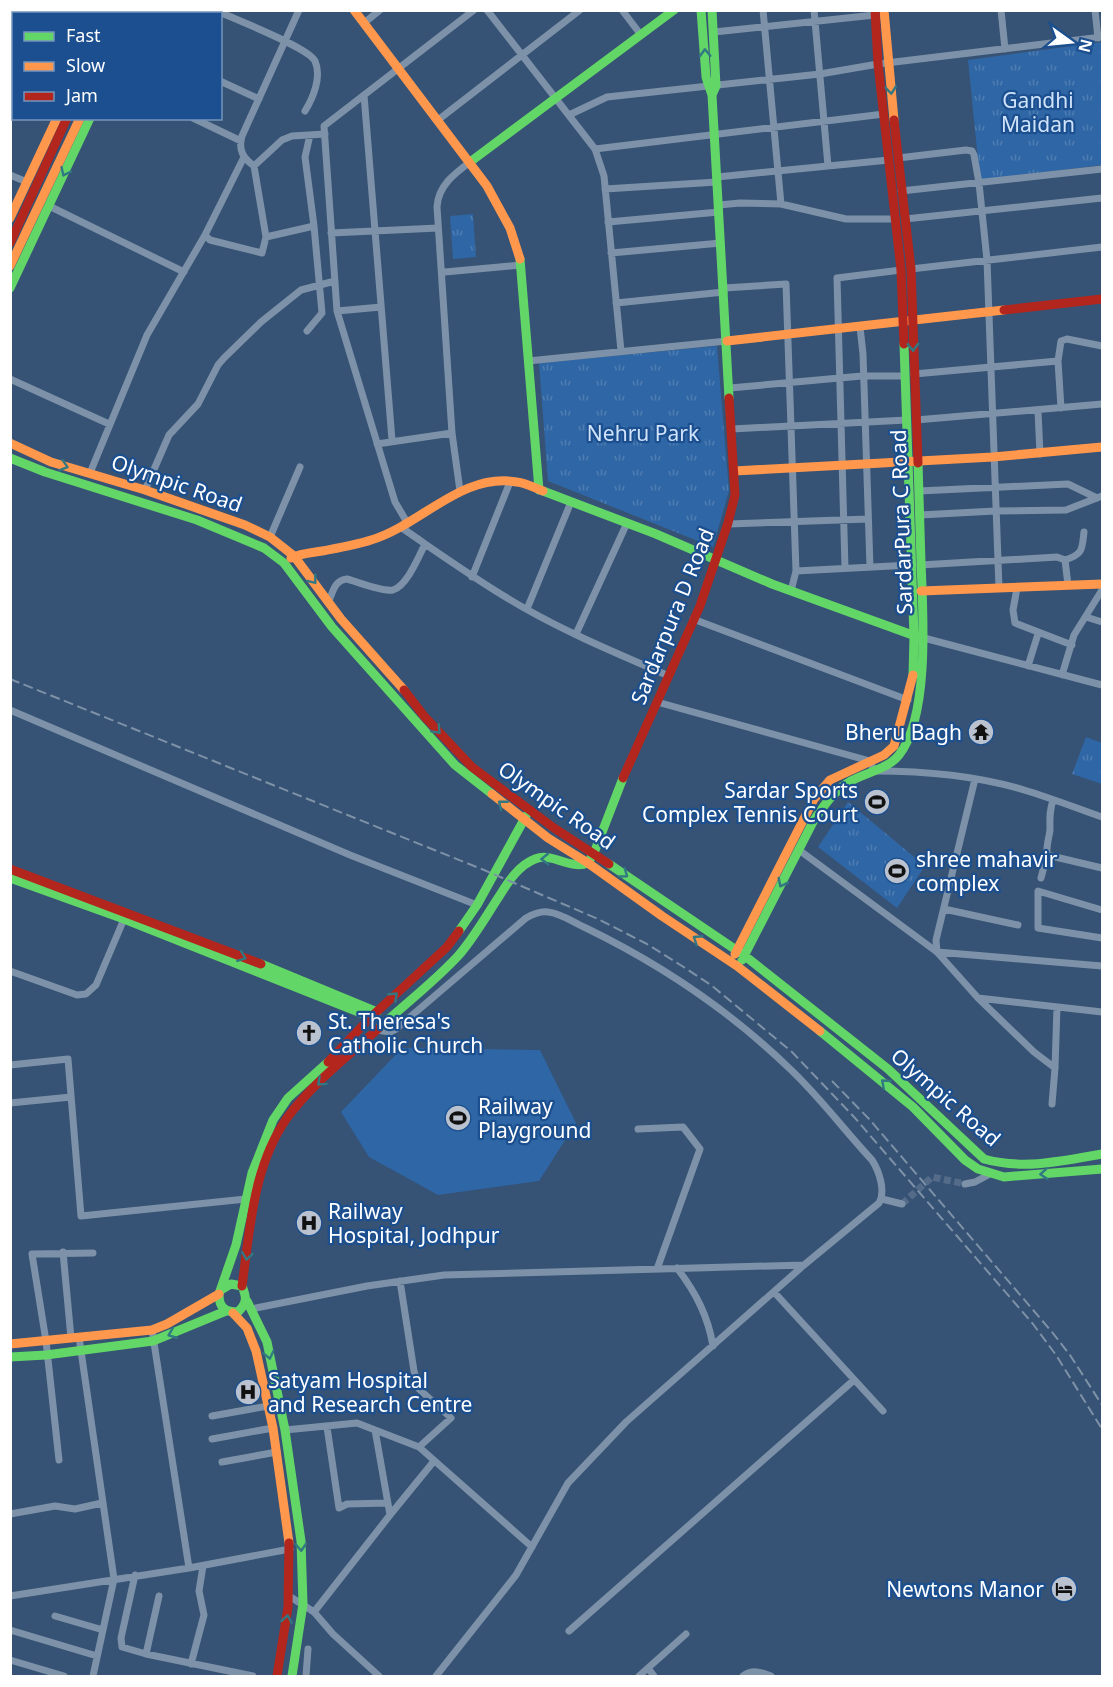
<svg xmlns="http://www.w3.org/2000/svg" width="1113" height="1687" viewBox="0 0 1113 1687" font-family="'Noto Sans',sans-serif">
	<style>
		.grass { fill: url(#grass-tufts) }
		.garden { fill: #2f66a5 }
		.lines { fill: none; stroke-linecap: round; stroke-linejoin: round }
		.street-tunnel { stroke: #546c89; stroke-width: 7; stroke-dasharray: 7 3.5; stroke-linecap: butt }
		.street { stroke: #7d92a8; stroke-width: 7 }
		.fast { stroke: #63d668; stroke-width: 9 }
		.slow { stroke: #ff974d; stroke-width: 9 }
		.jam { stroke: #b3261e; stroke-width: 9 }
		.rail { stroke: #7e92a7; stroke-width: 2; stroke-dasharray: 10 4.5; stroke-linecap: butt }
		.oneway { stroke: #317883 }
		.labels { text-anchor: middle; dominant-baseline: central; stroke-width: 4.5; stroke-linejoin: round; paint-order: stroke }
		.park-label { font-size: 21px; fill: #cfe3fa; stroke: #1b4f8f }
		.street-label { font-size: 21px; fill: #fff; stroke: #1b4f8f }
		.poi-label { font-size: 21px; fill: #fff; stroke: #1b4f8f; text-anchor: start }
	</style>
	<defs>
		<pattern id="grass-tufts" width="24" height="20" patternUnits="userSpaceOnUse" patternTransform="scale(1.5)"><rect width="24" height="20" fill="#2f66a5"/><path d="M3 7l-1-3M5 7V3M7 7l1-3M15 17l-1-3M17 17v-4M19 17l1-3" fill="none" stroke="#4e7db2"/></pattern>
	</defs>
	<rect width="100%" height="100%" fill="#365274"/>
	<path class="grass" d="M1102 42V165L980 180 968 60Z
		M473 214 476 257 453 259 450 216Z
		M717 346 729 491 713 547 548 481 539 363Z
		M1086 737 1102 743V784L1072 774Z
		M848 802 925 866 897 908 818 847Z"/>
	<path class="garden" d="M402 1048 540 1050 576 1123 539 1181 438 1195 369 1157 341 1112Z"/>
	<g class="lines">
		<path class="street-tunnel" d="M902 1204 932 1177 965 1184"/>
		<path class="street" d="M215 10C234 19 308 47 315 61 322 77 313 98 305 111
			M487 10 595 149 604 176 621 351
			M622 10 641 35
			M763 10 781 204 846 219H896
			M814 10 828 166
			M1001 10 1005 49
			M1095 10 1098 38
			M34 14 35 10
			M199 14 201 10
			M364 23 380 10
			M714 32 875 15
			M220 81 259 99
			M364 95 392 440
			M569 115 607 97 820 74 878 64 1102 37
			M193 118 241 141
			M438 120 580 10
			M310 135 305 157 314 226
			M595 149 884 114
			M244 157 205 235 210 240 262 253 266 237
			M898 158 966 150 972 151 974 155 979 183 987 260 999 588
			M254 166C243 158 238 150 242 136L299 10
			M10 175 27 182
			M717 177 889 160
			M605 189 717 182
			M901 191 1102 169
			M719 205 740 203 781 204
			M49 206 184 272
			M905 219 1102 198
			M608 222 719 212
			M331 233 438 228
			M611 253 721 243
			M911 269 1102 247
			M445 272 521 265
			M724 288 786 284 796 571 791 591
			M616 303 724 292
			M337 311 381 307
			M860 327 863 354 870 567
			M307 331 322 313 314 226 266 237 254 166 282 140 292 136 325 134
			M528 361 727 341
			M914 374 1058 361
			M10 379 109 424
			M730 388 862 376H905
			M1061 408 1058 361 1061 341 1067 339 1102 346
			M1038 411 1040 454
			M916 420 1102 404
			M732 429 907 420
			M377 444 452 433
			M90 473 147 335 205 235
			M145 490 169 435 198 404 218 365 224 358 261 322 301 290 335 281
			M460 491 452 433 437 207C438 186 454 174 470 162
			M919 491 1068 484 1097 498
			M920 515 995 511 1066 510 1102 496
			M408 524 395 502 337 311 324 126 474 10
			M729 524 868 519
			M402 528C443 556 483 585 526 609 572 635 621 655 669 676
			M270 537 300 467
			M1065 560C1083 554 1082 550 1084 532
			M920 565 1057 557 1065 560 1068 585
			M845 568 837 278 901 270
			M796 571 911 565
			M472 577 510 482
			M1017 588 1013 610 1015 623 1072 645
			M329 601C333 591 335 580 347 579 358 582 383 592 393 590 407 586 419 556 425 544
			M527 609 571 502
			M1086 617 1102 622
			M693 619 908 700
			M576 634 627 523
			M924 638 1102 685
			M1028 666 1038 634
			M1062 675 1074 635 1102 590
			M657 702 870 761 874 771C924 771 975 775 1024 790 1051 798 1076 808 1102 817
			M10 710 350 855 477 905
			M1053 800C1049 813 1050 818 1050 830 1049 838 1046 846 1047 855L1102 868
			M799 850 937 952
			M1041 878 1047 855
			M944 909 1018 925
			M1102 910 1038 891V928L1102 938
			M937 952 936 940 975 779
			M1102 966 937 952 978 998 1102 1012
			M10 971 77 995 86 994 96 985 124 919
			M978 998 1034 1052 1055 1068
			M377 1030 390 1032 396 1029 526 918C533 914 540 911 548 912 561 913 574 923 586 928 660 964 730 1011 789 1068 819 1096 844 1130 872 1160 879 1171 886 1191 879 1203L804 1265 626 1422 568 1483 516 1575 436 1676
			M10 1065 68 1059 81 1216 246 1199
			M10 1103 71 1097
			M1052 1104 1055 1068 1057 1007
			M638 1129 683 1127 700 1149 657 1269
			M965 1184 975 1182 990 1174
			M882 1199 902 1204
			M63 1252 71 1338
			M677 1268C696 1293 708 1316 713 1346
			M400 1281 414 1371 419 1389 451 1418 419 1447
			M774 1292 883 1411
			M251 1309 367 1286 444 1275 804 1265
			M152 1330 189 1568
			M79 1337 114 1579 93 1676
			M212 1416 268 1406
			M327 1427 339 1508 347 1504 388 1503
			M285 1430 357 1423 419 1447 532 1547
			M212 1439 273 1428
			M59 1460 46 1341 32 1254 93 1253
			M222 1462 277 1452
			M10 1514 55 1506 75 1509 102 1503
			M390 1515 434 1461
			M135 1575 121 1638 122 1647 146 1654 253 1676
			M10 1596 189 1568 290 1549
			M289 1596 314 1612 333 1634 379 1676
			M314 1612 390 1515 375 1430
			M55 1616 103 1630
			M10 1630 97 1656
			M569 1631 854 1380
			M146 1654 159 1596
			M10 1660 64 1676
			M191 1664 204 1615 199 1591 203 1566
			M648 1668 654 1676
			M306 1676 308 1649
			M639 1676 686 1634
			M743 1676C752 1669 761 1672 771 1676"/>
		<path class="fast" d="M701 10 706 77 712 95 729 398
			M712 10 716 86 712 95
			M114 14 115 10
			M470 162 674 10
			M520 259 539 490
			M10 288 90 118
			M904 344 914 636 913 675
			M10 458 45 472 197 520 264 548 284 563 332 627 455 765 492 794
			M543 491 656 534 772 584 918 637
			M609 864 745 956 888 1069 984 1159C1023 1170 1063 1161 1102 1154
			M10 878 124 919 371 1017
			M459 931 477 905 526 816
			M742 960 814 820C824 805 835 790 851 781 867 772 888 769 899 755 930 716 923 612 921 563 920 530 919 496 918 463
			M261 964 377 1012
			M379 1028C405 1004 434 982 458 956 474 938 486 916 500 895 508 882 519 865 535 859 553 852 569 870 588 863L594 853 623 778
			M820 1031 913 1107 965 1160 978 1169 1004 1177 1102 1169
			M221 1290 231 1284 242 1286C247 1298 247 1303 238 1312 225 1312 219 1308 219 1294L236 1245 252 1173 273 1120 288 1098 328 1062
			M247 1301 267 1342 285 1430 301 1541 303 1604 292 1676
			M10 1357 46 1355 153 1341 226 1311"/>
		<path class="slow" d="M354 10 487 186 510 228 520 259
			M884 10 894 120
			M128 14 129 10
			M10 218 57 118
			M10 266 80 118
			M727 341 1004 310
			M10 443 51 462 145 490 245 525 270 537 294 556 341 619 404 690
			M734 471 993 457 1102 447
			M291 558C302 553 310 553 322 551 338 548 356 545 371 540 421 525 462 472 517 482 526 483 535 488 543 491
			M921 591 1102 584
			M492 794 548 838 588 863 662 916 737 966 820 1031
			M735 954 814 799 830 780 884 755 894 746 913 675
			M233 1313 247 1328 256 1351 273 1428 289 1543
			M10 1344 152 1330 167 1324 219 1294"/>
		<path class="jam" d="M875 10 878 64 901 270 904 344
			M894 120 911 269 918 463
			M10 243 67 118
			M1004 310 1102 299
			M404 690 424 716 472 767 554 828 609 864
			M623 778 700 606 728 523 735 495 729 398
			M10 869 261 964
			M328 1062 371 1017 447 947 459 931
			M242 1286C250 1229 253 1166 287 1118 312 1084 348 1056 379 1028
			M277 1676 288 1607 289 1543"/>
		<path class="rail" d="M10 679 484 870 598 919 647 944 682 966 711 985 792 1052 855 1118 1033 1324 1056 1355 1102 1429
			M832 1081 870 1120 1052 1332 1070 1355 1102 1405"/>
	</g>
	<defs><path id="oneway-chevron" d="M-2-3.5L2.5 0L-2 3.5" fill="none" stroke-width="1.6" stroke-linecap="round" stroke-linejoin="round" transform="scale(1.5)"/></defs>
	<g class="oneway">
		<use href="#oneway-chevron" transform="translate(705 53) rotate(-92)"/>
		<use href="#oneway-chevron" transform="translate(891 90) rotate(84)"/>
		<use href="#oneway-chevron" transform="translate(65 172) rotate(115)"/>
		<use href="#oneway-chevron" transform="translate(913 347) rotate(88)"/>
		<use href="#oneway-chevron" transform="translate(64 466) rotate(17)"/>
		<use href="#oneway-chevron" transform="translate(313 580) rotate(52)"/>
		<use href="#oneway-chevron" transform="translate(437 730) rotate(47)"/>
		<use href="#oneway-chevron" transform="translate(502 804) rotate(-141)"/>
		<use href="#oneway-chevron" transform="translate(545 859) rotate(179)"/>
		<use href="#oneway-chevron" transform="translate(624 874) rotate(36)"/>
		<use href="#oneway-chevron" transform="translate(782 883) rotate(117)"/>
		<use href="#oneway-chevron" transform="translate(697 939) rotate(-147)"/>
		<use href="#oneway-chevron" transform="translate(242 957) rotate(21)"/>
		<use href="#oneway-chevron" transform="translate(394 996) rotate(-43)"/>
		<use href="#oneway-chevron" transform="translate(321 1082) rotate(138)"/>
		<use href="#oneway-chevron" transform="translate(885 1083) rotate(-139)"/>
		<use href="#oneway-chevron" transform="translate(1044 1174) rotate(175)"/>
		<use href="#oneway-chevron" transform="translate(247 1256) rotate(99)"/>
		<use href="#oneway-chevron" transform="translate(172 1334) rotate(158)"/>
		<use href="#oneway-chevron" transform="translate(269 1355) rotate(78)"/>
		<use href="#oneway-chevron" transform="translate(301 1547) rotate(87)"/>
		<use href="#oneway-chevron" transform="translate(287 1619) rotate(-80)"/>
	</g>
	<defs>
		<g id="temple-disc" transform="scale(1.35)"><circle r="9.5" fill="#b9c2ce" stroke="#1b4f8f"/><path d="M0-6L5-2H3V0L6.5 2.5H4V6H1.5V3h-3V6H-4V2.5H-6.5L-3 0V-2H-5Z" fill="#111"/></g>
		<g id="stadium-disc" transform="scale(1.35)"><circle r="9.5" fill="#b9c2ce" stroke="#1b4f8f"/><path d="M0-5a6.5 5 0 1 0 0 10a6.5 5 0 1 0 0-10ZM-3.5-1.8h7v3.6h-7Z" fill="#111"/></g>
		<g id="church-disc" transform="scale(1.35)"><circle r="9.5" fill="#b9c2ce" stroke="#1b4f8f"/><path d="M-1.2-6h2.4v3.5h3.3v2.4h-3.3V6h-2.4V-.1h-3.3v-2.4h3.3Z" fill="#111"/></g>
		<g id="hospital-disc" transform="scale(1.35)"><circle r="9.5" fill="#b9c2ce" stroke="#1b4f8f"/><path d="M-5-5h3v3.5h4V-5h3V5h-3V1.5h-4V5h-3Z" fill="#111"/></g>
		<g id="hotel-disc" transform="scale(1.35)"><circle r="9.5" fill="#b9c2ce" stroke="#1b4f8f"/><path d="M-6-4.5h1.5V1H6V5H4.5V3h-9V5H-6ZM-4 0a1.8 1.8 0 1 1 3.6 0ZM.5 0V-2.5h3Q6-2.5 6 0Z" fill="#111"/></g>
	</defs>
	<g fill-rule="evenodd">
		<use href="#temple-disc" x="981" y="732"/>
		<use href="#stadium-disc" x="877" y="802"/>
		<use href="#stadium-disc" x="897" y="871"/>
		<use href="#church-disc" x="309" y="1033"/>
		<use href="#stadium-disc" x="458" y="1118"/>
		<use href="#hospital-disc" x="309" y="1223"/>
		<use href="#hospital-disc" x="248" y="1392"/>
		<use href="#hotel-disc" x="1064" y="1589"/>
	</g>
	<g class="labels">
		<g class="park-label">
			<text x="1038" y="100">Gandhi<tspan x="1038" dy="24">Maidan</tspan></text>
			<text x="643" y="433">Nehru Park</text>
		</g>
		<g class="street-label">
			<text transform="translate(177 483) rotate(19)">Olympic Road</text>
			<text transform="translate(901 522) rotate(-92)">SardarPura C Road</text>
			<text transform="translate(672 616) rotate(-68)">Sardarpura D Road</text>
			<text transform="translate(557 805) rotate(35)">Olympic Road</text>
			<text transform="translate(946 1097) rotate(41)">Olympic Road</text>
		</g>
		<g class="poi-label">
			<text x="962" y="732" text-anchor="end">Bheru Bagh</text>
			<text x="858" y="790" text-anchor="end">Sardar Sports<tspan x="858" dy="24">Complex Tennis Court</tspan></text>
			<text x="916" y="859">shree mahavir<tspan x="916" dy="24">complex</tspan></text>
			<text x="328" y="1021">St. Theresa's<tspan x="328" dy="24">Catholic Church</tspan></text>
			<text x="478" y="1106">Railway<tspan x="478" dy="24">Playground</tspan></text>
			<text x="328" y="1211">Railway<tspan x="328" dy="24">Hospital, Jodhpur</tspan></text>
			<text x="268" y="1380">Satyam Hospital<tspan x="268" dy="24">and Research Centre</tspan></text>
			<text x="1044" y="1589" text-anchor="end">Newtons Manor</text>
		</g>
	</g>
	<rect width="1113" height="1687" fill="none" stroke="#ffffff" stroke-width="24"/>
	<rect x="12" y="12" width="210" height="108" fill="#1b4f8f" stroke="#7695bc" stroke-width="1.5"/>
	<rect x="24" y="32" width="30" height="9" fill="#63d668" stroke="#7695bc" stroke-width="1.5"/>
	<text x="66" y="42" font-size="18" fill="#ffffff">Fast</text>
	<rect x="24" y="62" width="30" height="9" fill="#ff974d" stroke="#7695bc" stroke-width="1.5"/>
	<text x="66" y="72" font-size="18" fill="#ffffff">Slow</text>
	<rect x="24" y="92" width="30" height="9" fill="#b3261e" stroke="#7695bc" stroke-width="1.5"/>
	<text x="66" y="102" font-size="18" fill="#ffffff">Jam</text>
	<g transform="translate(1071 42) rotate(105)" stroke="#1b4f8f" stroke-width="4.5" paint-order="stroke">
	<path d="M0-4.5L10 22L0 15L-10 22Z" fill="#ffffff"/>
	<text y="-9" font-size="16" font-weight="bold" text-anchor="middle" fill="#ffffff">N</text>
	</g>
</svg>
